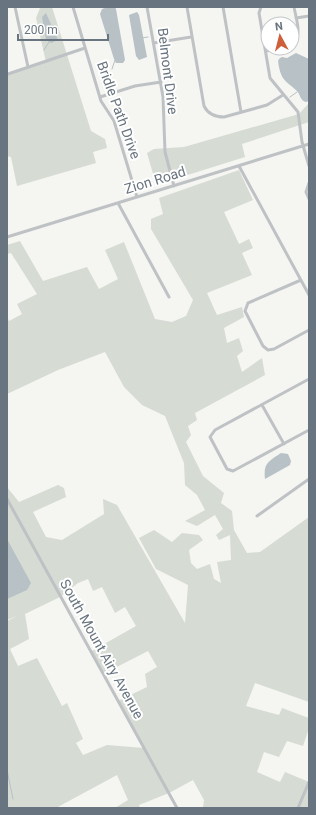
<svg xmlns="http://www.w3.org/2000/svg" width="316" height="815" viewBox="0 0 316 815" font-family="Roboto,sans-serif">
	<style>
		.green { fill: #d6dbd4; fill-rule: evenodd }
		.water { fill: #b8c1c5 }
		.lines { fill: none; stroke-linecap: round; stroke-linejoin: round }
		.stream { stroke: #b8c1c5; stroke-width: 1 }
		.minor { stroke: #bfc2c5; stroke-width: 3 }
		.labels { text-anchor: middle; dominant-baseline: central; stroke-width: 4; stroke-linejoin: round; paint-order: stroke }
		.street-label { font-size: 14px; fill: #68747f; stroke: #fff }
	</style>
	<rect width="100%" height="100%" fill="#f5f5f2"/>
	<path class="green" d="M52 7 91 131 105 139 107 148 93 152 96 163 17 186 11 157 7 156V75L46 62 36 18 40 8Z
		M309 103V122L242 144 245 157 159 184 154 177 147 153 154 149 184 147 299 114Z
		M239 170 253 200 224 212 239 244 249 239 253 248 242 253 252 275 207 293 217 315 242 307 244 317 224 328 227 343 239 338 243 351 237 356 242 372 262 358 265 375 195 413 197 420 188 426 191 435 186 442 203 476 224 493 221 503 232 511 234 530 247 553 260 552 309 517V702L255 683 246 706 279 715 282 708 309 718V728L303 746 287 741 279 757 264 752 257 772 280 782 285 772 309 782V808H203L204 800 193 780 169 793 139 805 140 808H115L128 800 117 775 56 808H7V621L17 616 7 620V487L19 502 58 485 64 488 66 497 33 512 46 537 62 540 104 514 103 499 117 505 185 623 188 585 156 569 139 538 154 530 172 542 182 533 199 535 203 540 189 550 191 563 197 569 210 564 214 579 221 583 217 562 231 560 230 535 219 540 216 535 223 529 215 515 197 526 185 521 205 510 197 495 185 485 184 463 165 416 142 405 124 387 105 352 58 370 7 394V317L9 321 22 314 17 304 37 294 11 253 7 254V245L20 241 43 281 87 267 99 289 118 279 105 250 124 242 155 319 172 322 186 316 193 300 151 229V219L163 214 159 198ZM88 579 93 591 102 587 115 613 125 607 136 626 90 652 103 674 148 651 157 667 145 674 147 687 118 701 144 748 107 745 83 755 76 743 83 739 67 703 62 706 37 658 18 666 10 649 29 639 25 614 60 597 78 583Z"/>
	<path class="water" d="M108 7H115L116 9 125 60 123 63H116L114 59 100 14 102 9Z
		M137 12 139 15 147 57 139 60 136 56 129 15Z
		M46 13 58 40 51 43 46 40 42 17Z
		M296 53 309 59V101L306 102C300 100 301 96 297 91 288 82 282 82 279 67 278 62 277 59 282 57L287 58Z
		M281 453 288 454 291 461 290 465 265 479C263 463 269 461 281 453Z
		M7 539 31 583 27 590 7 599Z"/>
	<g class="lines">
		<path class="stream" d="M141 38 148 37
			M44 50 49 42
			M112 69 115 60
			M290 97 297 92
			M7 770 13 799"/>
		<path class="minor" d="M15 7 28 67
			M73 7 101 101 114 121 137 197
			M147 7 163 97 165 152 174 186
			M187 7 204 106C208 114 215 117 224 117L267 105 283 95
			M223 7 241 112
			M261 7 259 13 270 78 298 112 302 142 309 166
			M296 18 309 16
			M154 43 191 37
			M292 45C303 36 296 19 294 7
			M266 51 283 48
			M8 74 85 48
			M100 97 135 86 161 82
			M239 166 309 295
			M309 183 306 192 309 199
			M118 203 169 297
			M7 237 309 144
			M301 280 248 303 245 311 263 346 268 350 274 349 309 330
			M309 379 215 430 210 437 227 469 233 471 309 430
			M262 405 284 444
			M7 499 177 808
			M257 516 309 479
			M298 808 309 782"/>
	</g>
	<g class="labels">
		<g class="street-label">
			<text transform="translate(168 71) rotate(83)">Belmont Drive</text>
			<text transform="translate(119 110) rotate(70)">Bridle Path Drive</text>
			<text transform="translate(155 180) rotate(-17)">Zion Road</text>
			<text transform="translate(102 649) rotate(61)">South Mount Airy Avenue</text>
		</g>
	</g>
	<rect width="316" height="815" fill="none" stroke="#68747f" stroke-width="16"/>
	<g transform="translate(280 36) rotate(353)"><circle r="19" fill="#ffffff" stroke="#c3c7cc"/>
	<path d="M0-3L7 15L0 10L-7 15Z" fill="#ce5f39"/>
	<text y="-6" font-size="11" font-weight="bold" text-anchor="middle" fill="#68747f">N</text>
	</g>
	<path d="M18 34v6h90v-6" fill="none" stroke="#68747f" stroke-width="2"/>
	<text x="24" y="34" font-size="12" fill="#68747f" stroke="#ffffff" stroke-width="3" paint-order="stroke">200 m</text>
</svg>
